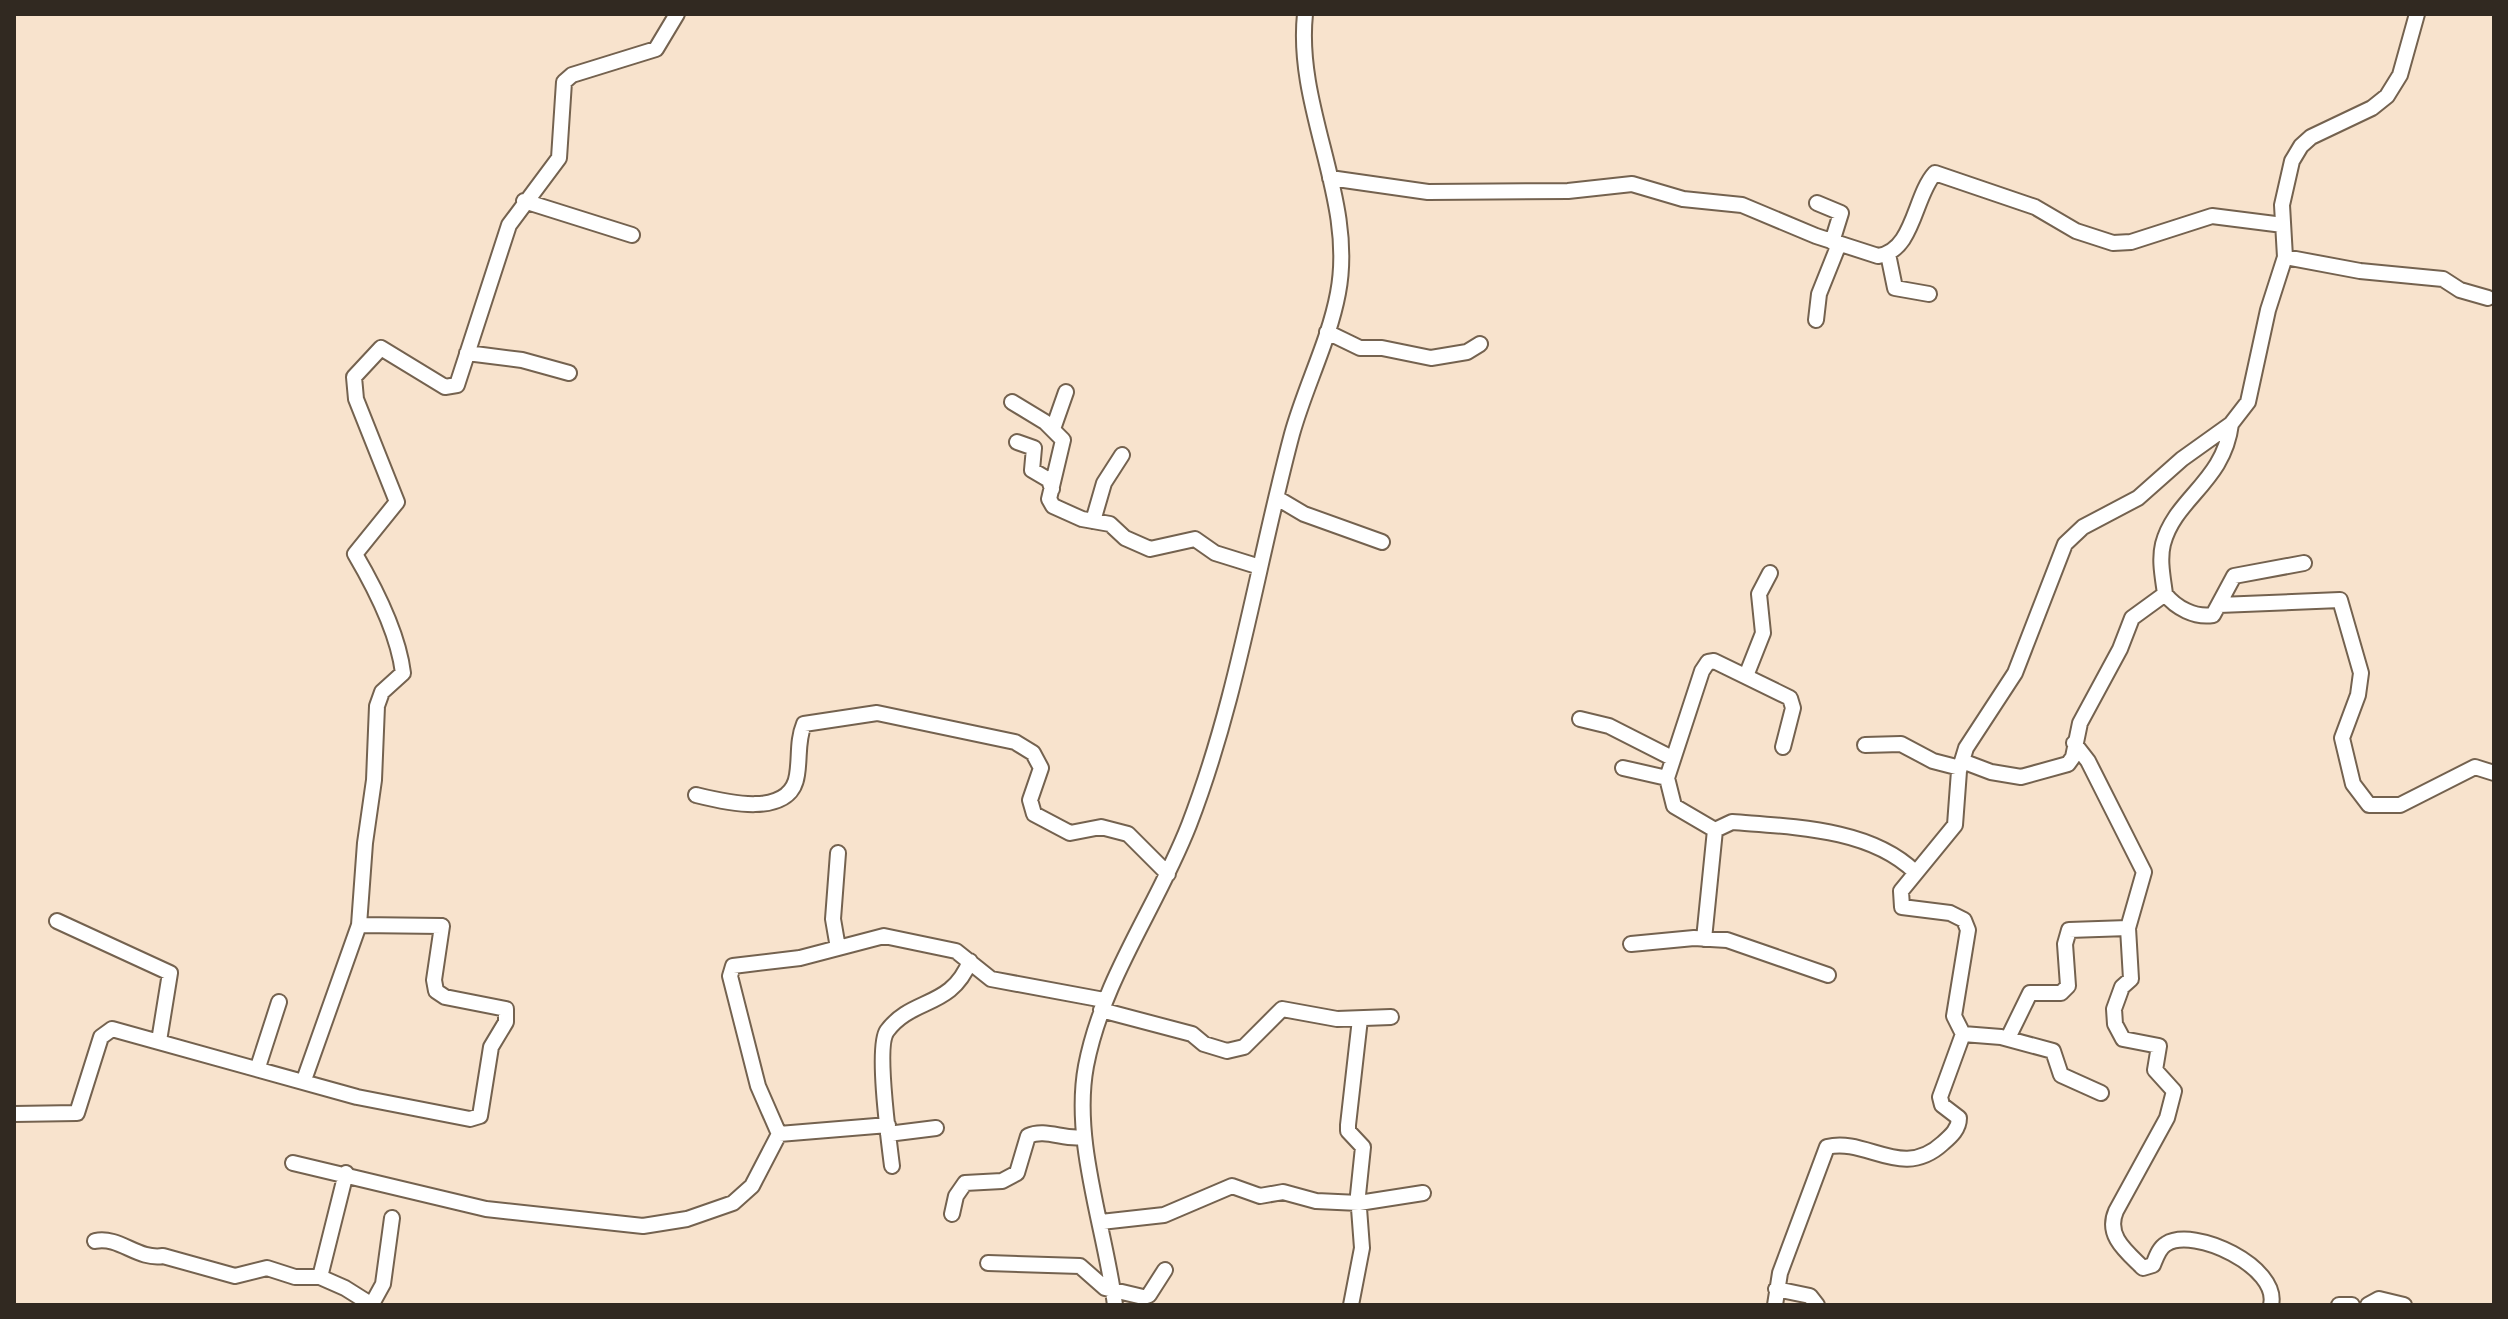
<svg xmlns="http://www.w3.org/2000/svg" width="2508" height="1319" viewBox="0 0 2508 1319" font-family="'Source Sans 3',sans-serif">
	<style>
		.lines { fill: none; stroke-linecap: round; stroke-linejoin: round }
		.minor-casing { stroke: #74624f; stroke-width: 18 }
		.minor { stroke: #fff; stroke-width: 14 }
	</style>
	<rect width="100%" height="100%" fill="#f8e3cd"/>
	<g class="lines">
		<g class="minor-casing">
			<path id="minor" d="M1330 178 1428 192 1568 191 1632 184 1683 199 1742 205 1816 236 1878 256C1914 251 1914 196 1935 173L2035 207 2076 231 2113 243 2131 242 2212 216 2283 225
				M524 201 632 235
				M1817 203 1841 213 1832 242
				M1888 254 1895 288 1929 294
				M2285 257 2360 271 2443 279 2460 290 2488 298
				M1816 320 1819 294 1839 244
				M1327 332 1360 348H1382L1431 358 1467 352 1480 344
				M467 353 522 360 569 373
				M1012 402 1045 422 1063 440 1049 499 1053 506 1082 519 1110 524 1125 538 1150 549 1195 539 1215 553 1260 567
				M2231 424C2224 482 2175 498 2163 544 2159 560 2163 578 2165 594 2176 608 2195 618 2213 615L2234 576 2304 563
				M1053 429 1066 392
				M1017 442 1034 448 1032 470 1049 480 1052 489
				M1277 498 1304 514 1382 542
				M1093 521 1104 483 1122 455
				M2219 605 2340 600 2361 673 2358 695 2342 738 2353 784 2369 805H2400L2475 767 2494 773
				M1746 676 1763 633 1759 594 1770 573
				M1580 719 1609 726 1672 758
				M2074 743 2088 761 2144 872 2128 928 2131 979 2122 987 2114 1009 2115 1024 2123 1039 2159 1046 2155 1070 2174 1091 2167 1118 2116 1211C2105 1236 2127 1252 2143 1268L2153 1265C2156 1258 2159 1248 2166 1244 2194 1226 2280 1267 2271 1305
				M1865 745 1901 744 1933 761 1960 768
				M1783 747 1793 708 1790 698 1714 661 1708 662 1702 671 1667 778 1674 806 1715 830 1732 822C1793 827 1870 828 1915 872
				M1962 761 1991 772 2021 777 2068 764 2073 757 2080 723 2120 649 2132 618 2165 594
				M1623 768 1667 778
				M696 795C724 802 791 819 797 775 800 757 797 741 804 724L877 713 1015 742 1033 753 1041 768 1030 800 1034 814 1070 833 1101 827 1128 834 1168 874
				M838 853 833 919 838 948
				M57 921 170 973 159 1041
				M1704 939 1715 830
				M1631 944 1694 938 1727 940 1828 975
				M1101 1010 1192 1034 1204 1044 1227 1051 1244 1047 1282 1009 1337 1019 1391 1017
				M1963 1034 2001 1037 2053 1051 2061 1075 2101 1093
				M2008 1038 2030 993H2061L2068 986 2065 944 2069 930 2128 928
				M258 1067 279 1002
				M304 1080 359 925
				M14 1114 77 1113 101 1037 112 1029 357 1097 470 1119 480 1116 491 1047 506 1022V1009L445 997 436 991 434 980 442 926 359 925 365 843 374 780 377 706 382 692 403 673C398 632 375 588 355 554L397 502 356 399 354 377 381 348 445 387 457 385 509 225 559 158 564 82 572 75 656 49 677 14
				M779 1134 888 1125
				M888 1134 936 1128
				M293 1163 486 1209 643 1226 687 1219 733 1203 752 1186 779 1134 758 1086 730 976 733 966 800 958 884 936 956 951 991 979 1104 1000
				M892 1166C889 1142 876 1046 887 1031 912 997 951 1009 970 961
				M952 1214 956 1196 965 1183 1002 1181 1017 1173 1028 1136C1045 1128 1064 1140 1082 1137
				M1101 1222 1164 1215 1232 1186 1260 1196 1283 1192 1316 1201 1359 1203 1423 1193
				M95 1241C120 1236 137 1260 163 1256L235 1276 267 1268 295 1277H320L345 1288 372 1305
				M988 1263 1080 1266 1105 1288 1143 1297 1149 1295 1165 1270
				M320 1277 346 1173
				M1776 1289 1810 1296 1817 1305
				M372 1304 383 1284 392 1218
				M1115 1305C1105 1228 1072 1141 1086 1066 1103 978 1157 907 1189 825 1238 698 1257 565 1292 434 1305 387 1329 341 1338 293 1356 199 1295 109 1305 14
				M1351 1305 1362 1248 1358 1195 1363 1147 1348 1131V1125L1360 1019
				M1775 1305 1780 1273 1827 1147C1867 1137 1902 1181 1943 1143 1951 1136 1959 1129 1959 1118L1942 1105 1940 1097 1963 1034 1954 1016 1968 930 1964 920 1950 913 1902 907 1901 891 1955 825 1959 771 1966 748 2015 673 2065 544 2083 527 2138 498 2182 459 2231 424 2248 402 2268 310 2285 257 2282 205 2292 161 2301 146 2311 137 2372 108 2387 96 2400 75 2417 14
				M2339 1305H2352
				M2368 1305 2379 1299 2404 1305"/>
		</g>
		<use href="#minor" class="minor"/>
	</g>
	<rect width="2508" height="1319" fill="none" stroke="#312921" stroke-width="32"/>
</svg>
